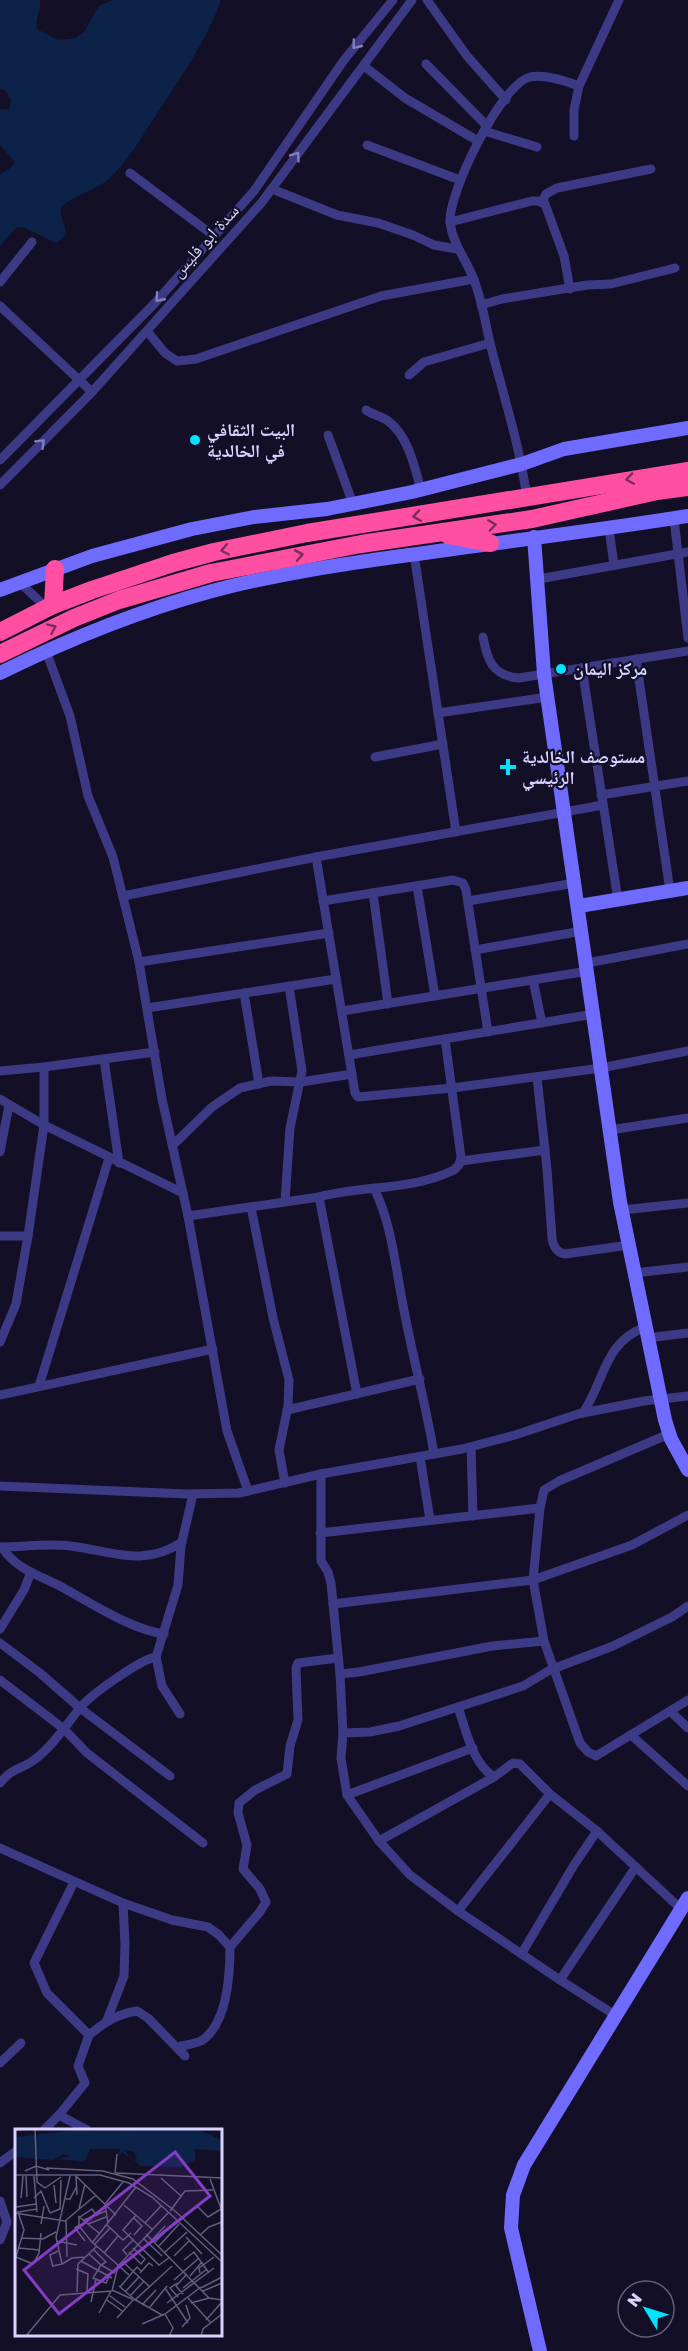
<svg xmlns="http://www.w3.org/2000/svg" width="688" height="2351" font-family="'Golos Text','Noto Naskh Arabic',sans-serif">
<style>
.water{fill:#0c2248}
.lines{fill:none;stroke-linecap:round;stroke-linejoin:round}
.street{stroke:#3d3a85;stroke-width:9}
.secondary{stroke:#6f6bff;stroke-width:14}
.highway{stroke:#ff4fa3;stroke-width:18}
.oneway{stroke:#837fbc}
.oneway2{stroke:#7d2c5e}
.poi-dot{fill:#00e5ff;stroke:#130f26;stroke-width:2}
.labels{text-anchor:middle;stroke-width:4.5;stroke-linejoin:round;paint-order:stroke}
.street-label{font-size:18px;fill:#d9d4ff;stroke:#130f26}
.poi-label{font-size:18px;font-weight:bold;fill:#d9d4ff;stroke:#130f26;text-anchor:start}
.inset-road{fill:none;stroke:#625e7d;stroke-width:1.5}
.view{fill:#843dc5;fill-opacity:0.15;stroke:#843dc5;stroke-width:3}
.inset-edge{fill:none;stroke:#d9d4ff;stroke-width:3}
</style>
<rect width="100%" height="100%" fill="#130f26"/>
<path class="water" d="M0,0H40C41,11 35,19 37,29L58,40L76,38L84,32L99,6L113,0H221C206,42 182,75 158,112C143,135 129,160 109,179C98,189 68,198 62,207C55,218 77,231 56,243L23,227H17L0,246V174L12,167L15,162L0,145V109L9,110L11,100L6,91L0,88Z"/>
<g class="lines">
<g class="street">
<path d="M427,0L467,56L506,100"/>
<path d="M426,64L487,126"/>
<path d="M364,66L405,98L478,141"/>
<path d="M484,131L537,147"/>
<path d="M574,136V110L579,86"/>
<path d="M367,145L460,180"/>
<path d="M130,173L214,236"/>
<path d="M272,189L337,215L378,223L413,235L434,245L457,249"/>
<path d="M542,202L546,194L557,188L651,169"/>
<path d="M450,222L532,201H538L545,204L564,256L570,289"/>
<path d="M0,282L32,242"/>
<path d="M481,305L502,299L587,285L611,284L675,268"/>
<path d="M0,306L92,392"/>
<path d="M147,331L165,353L177,361L196,359L381,296L474,279"/>
<path d="M409,375L424,362L490,343"/>
<path d="M366,410C373,415 381,416 388,421C408,435 415,468 421,490"/>
<path d="M328,435L353,504"/>
<path d="M0,460L154,304L254,191L344,60L393,0"/>
<path d="M0,485L92,392L262,202L412,0"/>
<path d="M527,498C520,448 505,400 492,351C486,328 483,303 474,280C467,260 452,244 450,221C449,192 501,84 530,77C545,74 565,81 579,86L619,0"/>
<path d="M674,519L688,638"/>
<path d="M609,529L614,565"/>
<path d="M414,554L456,832"/>
<path d="M539,579L688,552"/>
<path d="M19,582L47,608"/>
<path d="M483,637C487,659 492,676 519,678L688,651"/>
<path d="M46,651L70,716L88,796L113,857L139,962L162,1099L188,1216L227,1431L248,1491"/>
<path d="M636,659L670,891"/>
<path d="M582,668L618,900"/>
<path d="M438,713L548,697"/>
<path d="M375,757L443,744"/>
<path d="M601,795L688,781"/>
<path d="M316,857L355,1093L358,1097L452,1088L601,1068L688,1051"/>
<path d="M417,886L435,996"/>
<path d="M373,893L388,1004"/>
<path d="M123,896L316,857L603,805"/>
<path d="M323,901L453,880L463,883L466,890L488,1032"/>
<path d="M468,901L575,883"/>
<path d="M475,950L582,931"/>
<path d="M139,962L329,933"/>
<path d="M587,963L688,944"/>
<path d="M533,980L542,1023"/>
<path d="M244,993L259,1084"/>
<path d="M147,1008L336,979"/>
<path d="M342,1011L588,971"/>
<path d="M349,1055L594,1014"/>
<path d="M104,1059L119,1163"/>
<path d="M0,1071L44,1067L155,1052"/>
<path d="M537,1077L547,1169L552,1238C553,1246 557,1253 565,1254L629,1245"/>
<path d="M0,1099L44,1125L183,1193"/>
<path d="M610,1130L688,1118"/>
<path d="M173,1145L212,1107L240,1088L271,1081L301,1082L352,1074"/>
<path d="M0,1152L9,1105"/>
<path d="M461,1161L545,1150"/>
<path d="M374,1188C392,1225 395,1265 403,1305C412,1355 426,1404 434,1454"/>
<path d="M319,1197L357,1394"/>
<path d="M285,1201L290,1128L302,1071L289,986"/>
<path d="M251,1207L273,1318L289,1380L288,1406L279,1450L285,1483"/>
<path d="M622,1210L688,1203"/>
<path d="M188,1216L319,1197C363,1185 411,1191 454,1170L459,1165L461,1157L445,1039"/>
<path d="M0,1236H28"/>
<path d="M634,1273L688,1267"/>
<path d="M647,1338L688,1333"/>
<path d="M0,1342L16,1304L28,1236L44,1125V1067"/>
<path d="M39,1386L109,1158"/>
<path d="M0,1395L213,1349"/>
<path d="M287,1410L420,1379"/>
<path d="M583,1413C605,1381 603,1343 645,1327"/>
<path d="M471,1447L473,1516"/>
<path d="M420,1457L430,1520"/>
<path d="M321,1474V1561L328,1572L331,1583L340,1674L343,1733L341,1758L347,1795L379,1841L410,1875L458,1911L560,1980L615,2015"/>
<path d="M0,1486L187,1494L239,1493L321,1474L462,1449L515,1435L578,1414L644,1401L688,1396"/>
<path d="M540,1508L544,1490L559,1481L669,1434"/>
<path d="M320,1533L540,1508L533,1580L632,1545L688,1515"/>
<path d="M0,1547C23,1547 48,1543 70,1546C112,1551 143,1568 182,1542"/>
<path d="M2,1547C15,1570 45,1577 67,1590C96,1606 131,1629 164,1634"/>
<path d="M333,1604L533,1580L544,1641L580,1743L588,1752L596,1756L688,1700"/>
<path d="M0,1629L24,1590L31,1572"/>
<path d="M0,1643L40,1673L80,1708L170,1776"/>
<path d="M340,1674L359,1672L492,1646L544,1641"/>
<path d="M0,1680L64,1729L87,1753L203,1843"/>
<path d="M458,1707C466,1730 472,1763 494,1777"/>
<path d="M671,1712L688,1728"/>
<path d="M180,1714L162,1686L156,1657L178,1585L181,1546L193,1494"/>
<path d="M343,1733L370,1732L399,1726L523,1686L550,1670L613,1646L672,1617L688,1606"/>
<path d="M631,1735L688,1786"/>
<path d="M0,1783C13,1767 21,1770 34,1760C53,1746 66,1725 80,1708C90,1695 141,1659 156,1657"/>
<path d="M347,1795L473,1748"/>
<path d="M379,1841L494,1777L513,1763L520,1764L550,1794L597,1831L680,1908"/>
<path d="M0,1848L123,1903L172,1920L208,1927L219,1935L230,1947C230,1974 227,2021 204,2039C198,2044 185,2045 177,2047"/>
<path d="M74,1882L34,1963L47,1993L89,2035C105,2022 117,2014 137,2011L148,2018L185,2056"/>
<path d="M458,1911L550,1794"/>
<path d="M230,1947L259,1913L266,1902L260,1889L243,1869L247,1845L238,1813L239,1803L255,1790L287,1774L290,1746L298,1720L296,1668L298,1663L338,1658"/>
<path d="M522,1953L574,1865L597,1831"/>
<path d="M560,1980L635,1868"/>
<path d="M107,2020L124,1976L125,1944L123,1903"/>
<path d="M0,2063L21,2043"/>
<path d="M59,2115L87,2130"/>
<path d="M44,2130L59,2115L85,2083L78,2066L89,2035"/>
<path d="M0,2163L16,2151"/>
<path d="M0,2201L7,2222L0,2240"/>
</g>
<g class="secondary">
<path d="M534,537L544,674L620,1202L665,1420L671,1439L688,1470"/>
<path d="M0,590L92,556L192,529L254,517L327,509L412,492L522,464L564,449L688,428"/>
<path d="M0,673C69,639 138,611 212,591C276,574 343,564 409,555C502,542 595,531 688,516"/>
<path d="M579,906L688,888"/>
<path d="M540,2351L511,2228L513,2195L524,2165L688,1898"/>
</g>
<g class="highway">
<path d="M448,535L490,543"/>
<path d="M53,605L55,569"/>
<path d="M0,632L53,605L92,590L173,563L214,552L307,533L688,471"/>
<path d="M0,654L74,618L119,600L211,573L361,544L532,519L657,491L688,487"/>
</g>
</g>
<defs><path id="oneway-chevron" d="M-2-3.5L2.5 0L-2 3.5" fill="none" stroke-width="1.6" stroke-linecap="round" stroke-linejoin="round" transform="scale(1.5)"/></defs>
<g class="oneway">
<use href="#oneway-chevron" transform="translate(356 45) rotate(129)"/>
<use href="#oneway-chevron" transform="translate(296 156) rotate(-54)"/>
<use href="#oneway-chevron" transform="translate(159 298) rotate(132)"/>
<use href="#oneway-chevron" transform="translate(41 443) rotate(-45)"/>
</g>
<g class="oneway2">
<use href="#oneway-chevron" transform="translate(630 479) rotate(171)"/>
<use href="#oneway-chevron" transform="translate(417 516) rotate(171)"/>
<use href="#oneway-chevron" transform="translate(492 525) rotate(-8)"/>
<use href="#oneway-chevron" transform="translate(225 550) rotate(168)"/>
<use href="#oneway-chevron" transform="translate(299 555) rotate(-10)"/>
<use href="#oneway-chevron" transform="translate(52 628) rotate(-24)"/>
</g>
<g class="poi-dot">
<circle cx="195" cy="440" r="6"/>
<circle cx="561" cy="669" r="6"/>
<path d="M505 758h6v6h6v6h-6v6h-6v-6h-6v-6h6z"/>
</g>
<g class="labels">
<g class="street-label">
<text transform="translate(205 241) rotate(-48)" y="6">سدة ابو فليس</text>
</g>
<g class="poi-label">
<text x="207" y="436">البيت الثقافي<tspan x="207" dy="21">في الخالدية</tspan></text>
<text x="573" y="675">مركز اليمان</text>
<text x="522" y="763">مستوصف الخالدية<tspan x="522" dy="21">الرئيسي</tspan></text>
</g>
</g>
<g transform="translate(15 2129)">
<rect width="207" height="207" fill="#130f26"/>
<path d="M182,0L207,11V22L180,20V31L166,38L126,37L119,31L122,29L119,23L108,20L117,30L107,23L103,28L105,20H75L69,33L43,30L55,27L49,25L38,31L0,28V8L54,2Z" fill="#0c2248"/>
<path class="inset-road" d="M20,0L22,53L30,59M0,1L18,0M31,39L88,42L118,50L160,82L207,126M10,42L21,37L34,41M100,44L102,25M101,44L207,49M0,46H85L114,54L137,68L207,133M11,47L12,68M19,47L22,83M61,47L101,86M61,47L62,66M146,49L166,67M195,50L207,82M39,56L41,74M30,59L46,48M6,69L8,47M19,69L26,62L35,84M51,70H55L62,57M109,76L137,100M1,78L21,75M183,78L193,88L206,80M64,80L70,55M155,82L170,62L198,61M0,84L50,92L81,66M35,84L45,80L46,51M121,86L108,101L144,136L155,128M63,87L84,104M64,88V97L76,112L114,146M65,88L77,80L82,87M69,91L91,82M51,92L52,128M93,94L90,75L108,53M130,94L146,77M26,95L29,77M73,95L91,88M64,96L60,99L70,112M92,96L108,111L116,104M131,105L194,169L207,171M119,106L127,97L119,89M185,106L194,98L207,93M171,108L187,125M7,109L28,110L41,103M128,109L147,127M137,111L150,97M41,112L62,116M140,113L161,92M77,114L121,58M79,116L95,99M144,117L164,95M4,119L24,121M78,120L91,133L86,136L100,144M114,123L126,135L130,130L118,119M150,123L172,103M89,124L103,107M74,125L86,136L78,149L91,154L94,148M112,126L108,121L118,111M159,127L174,112M1,128L18,135L24,124L26,104M0,131L9,101L3,83L22,80M169,131L179,123L194,144M66,132L97,149M107,132L135,158M47,135L57,129L71,128M38,137L47,135L41,108L55,47M38,138L35,126L43,122M61,140L73,145L72,162M125,144L134,134L138,137M185,144L184,139L199,128M175,147L187,133M159,151L184,129M162,154L155,159L163,168M104,157L119,170M105,158L122,138L126,142M150,159L173,194M168,159L192,140M186,159L207,148M97,161L117,170M111,162L124,148M188,162L207,154M62,163L63,135L82,117M168,165L161,157L172,145M116,166L129,152M95,167L110,178M173,169L196,194M92,171L107,182M120,171L157,137M76,173L81,150M152,174L199,139M176,174L194,169M127,176L141,161M135,178L152,157M84,184L96,162M150,185L158,199L154,207M102,189L119,170L147,186M191,191L207,173M127,195L150,185L186,158M167,198L175,189L171,176M11,207L45,166L97,162L103,137L153,84M186,207L188,200L207,185"/>
<path class="view" d="M160,23L195,67L44,185L9,141Z"/>
<rect width="207" height="207" class="inset-edge"/>
</g>
<g transform="translate(646 2309) rotate(308)"><circle r="28" fill="#130f26" stroke="#625e7d" stroke-width="1.5"/>
<path d="M0-4.5L10 22L0 15L-10 22Z" fill="#00e5ff"/>
<text y="-9" font-size="16" font-weight="bold" text-anchor="middle" fill="#d9d4ff">N</text>
</g>
</svg>
